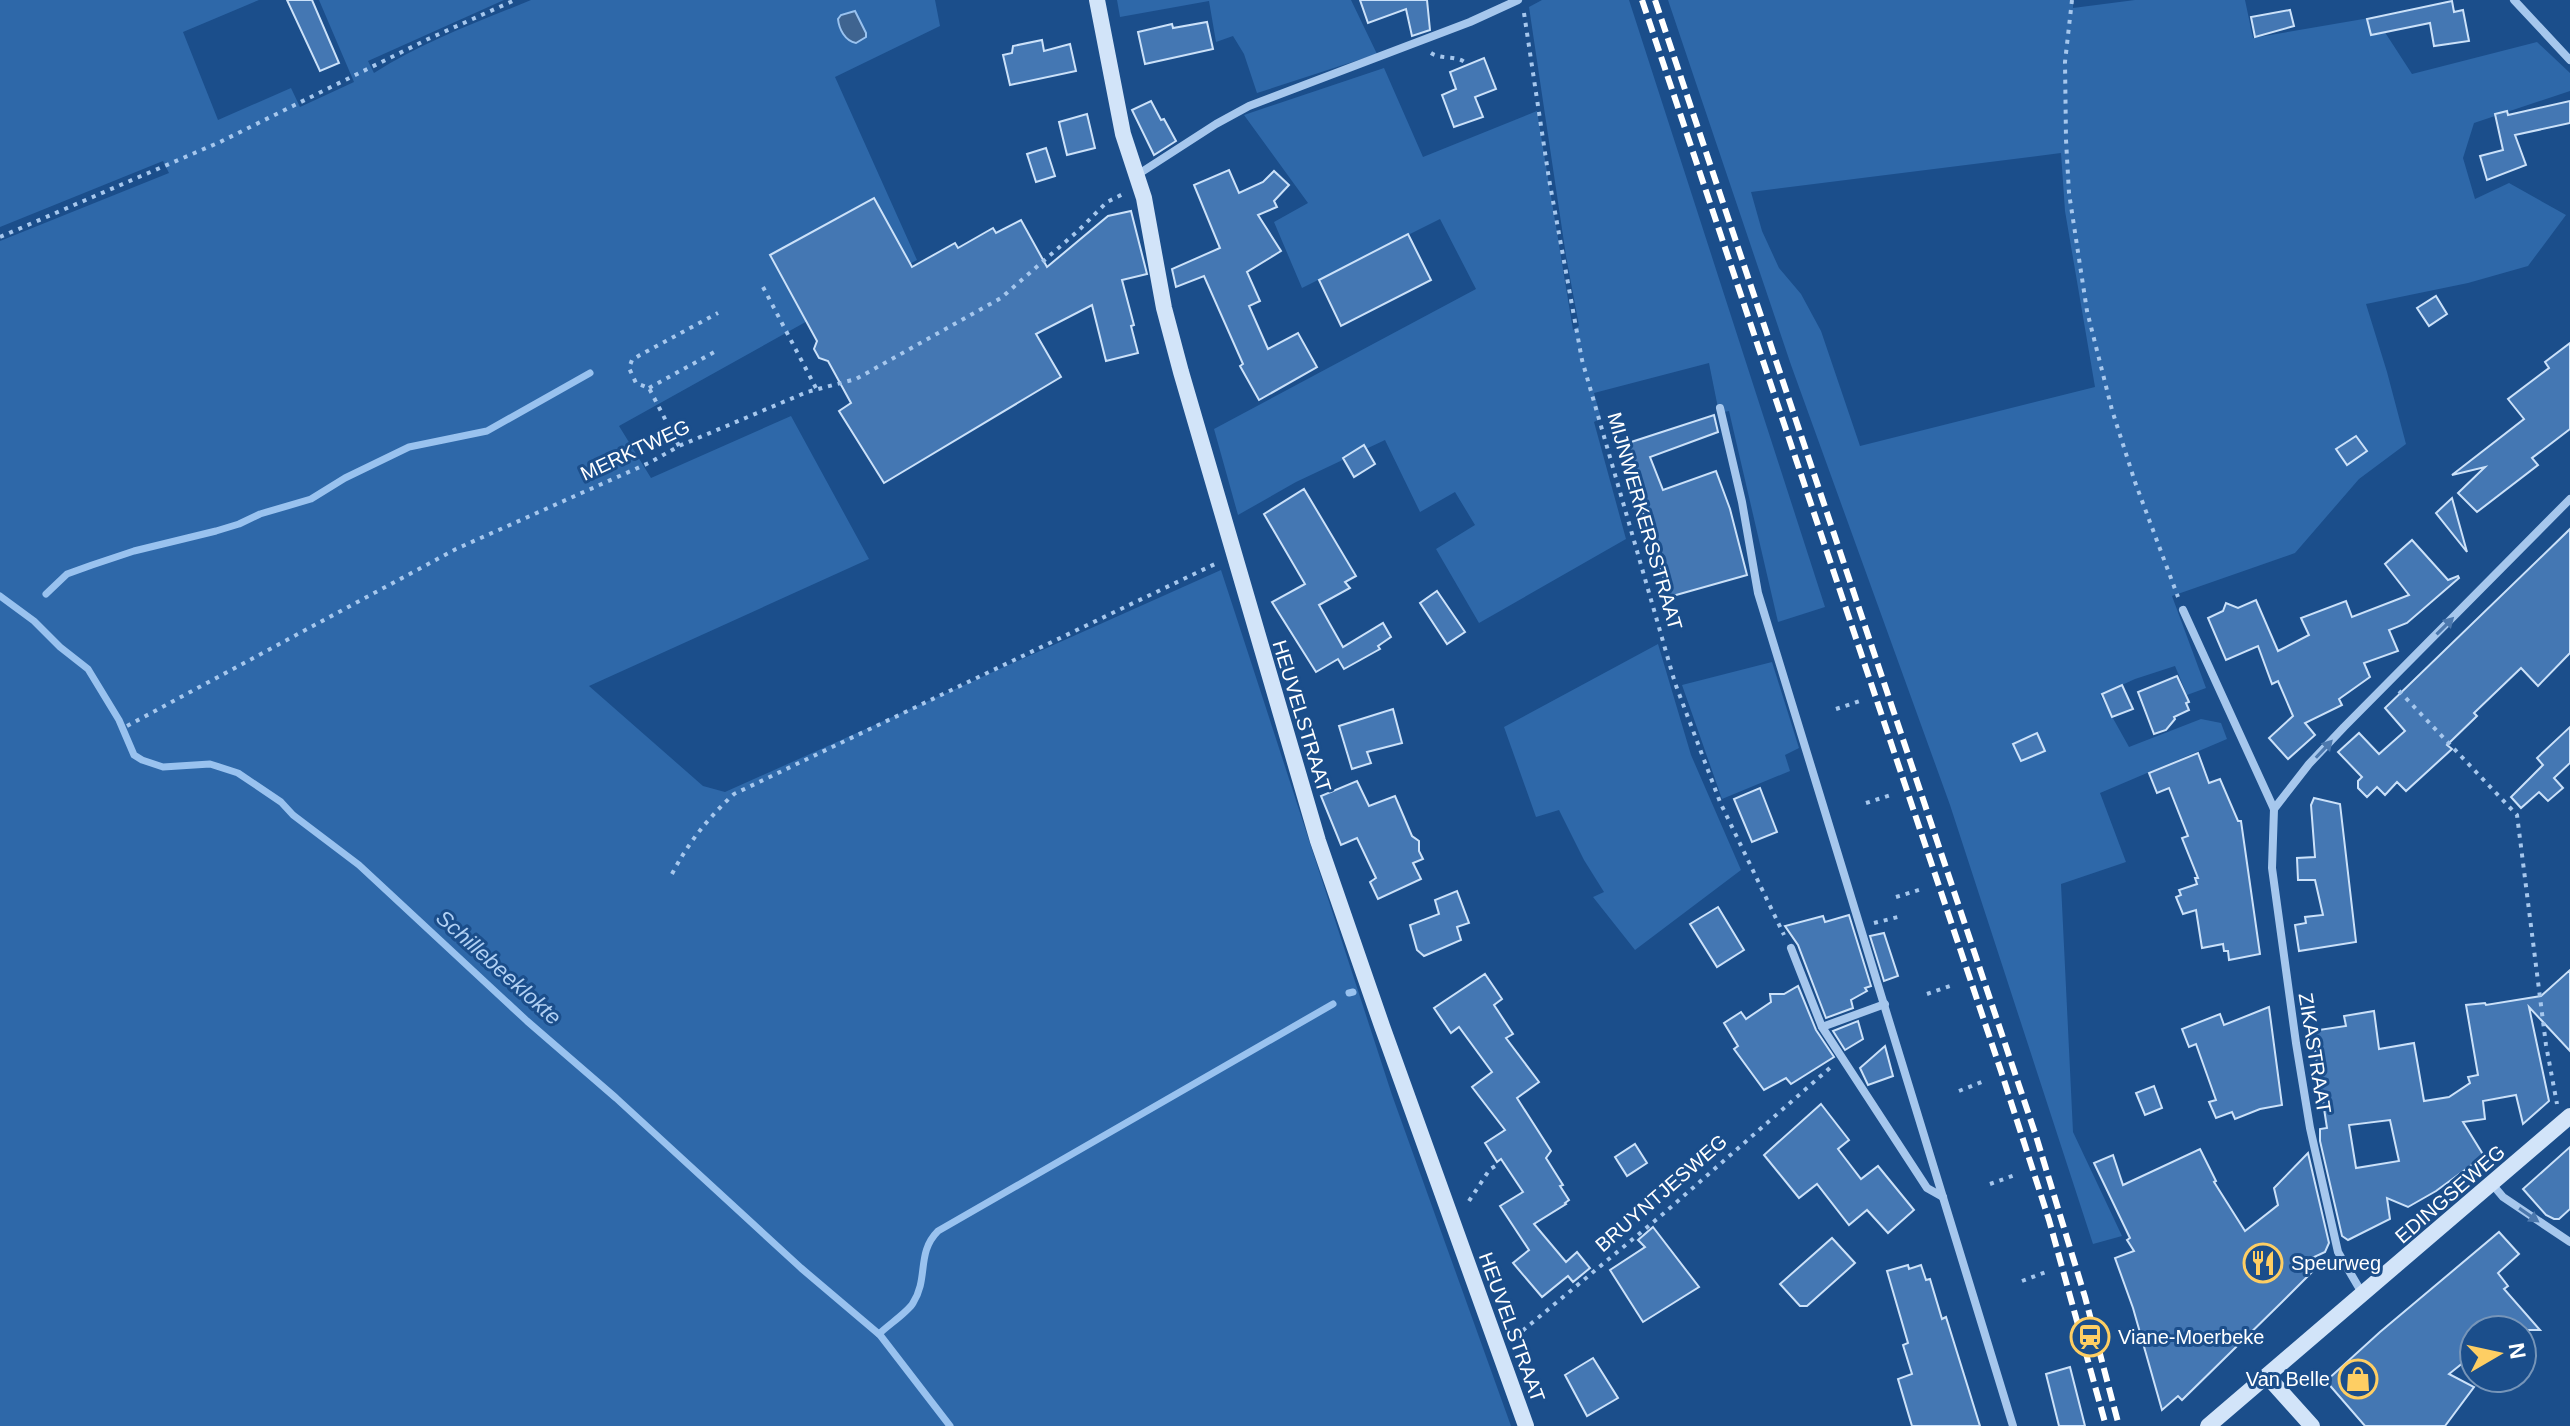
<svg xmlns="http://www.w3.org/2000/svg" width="2570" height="1426" font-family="Arial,sans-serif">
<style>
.green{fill:#2e68a9;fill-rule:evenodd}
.water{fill:#3f6490;stroke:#99c2ef;stroke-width:2}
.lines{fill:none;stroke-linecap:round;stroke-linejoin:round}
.stream{stroke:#99c2ef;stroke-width:7}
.building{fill:#4477b3;stroke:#cbe1f9;stroke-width:2;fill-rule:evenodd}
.path{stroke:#a6c7ed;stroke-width:4;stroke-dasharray:4 6;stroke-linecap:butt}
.street{stroke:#a6c7ed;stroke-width:8}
.secondary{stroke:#d2e4f9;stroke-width:16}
.rail{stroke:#fff;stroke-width:6;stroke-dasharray:14 6;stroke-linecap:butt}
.oneway{fill:#4c78ad}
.labels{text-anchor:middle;stroke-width:6;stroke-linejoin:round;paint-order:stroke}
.street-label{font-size:20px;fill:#fff;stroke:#1b4e8b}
.poi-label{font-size:20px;fill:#fff;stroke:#1b4e8b;text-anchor:start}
.water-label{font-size:22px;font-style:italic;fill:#b2d1f4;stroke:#1b4e8b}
</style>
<rect width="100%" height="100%" fill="#1b4e8b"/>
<g class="green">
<path d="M0,0H259L183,32L218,120L291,88L300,107L354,82L319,0H504L368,61L374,73C422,42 478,22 531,0H935L940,26L835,77L917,260L619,426L651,478L791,416L869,559L589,686L703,786L725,792L1221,570L1392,1095L1511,1426H0V241L169,173L163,161L0,227Z"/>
<path d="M1117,0H1351L1377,54L1257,93L1244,54L1233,36L1216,42L1209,1L1120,17Z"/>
<path d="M1542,0H1629L1825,607L1778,622L1729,411L1719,413L1709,363L1594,393L1601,418L1594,422L1626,539L1479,623L1436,549L1475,525L1455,492L1420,512L1385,440L1296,482L1238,515L1214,429L1476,289L1440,219L1302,288L1274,222L1308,203L1244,115L1384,68L1423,157L1537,111L1573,330L1579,326L1566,256L1529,7Z"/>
<path d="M1668,0H2073V8L2135,0H2245L2253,38L2375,17L2412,74L2537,42L2570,73V91L2474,123L2463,158L2475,199L2509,183L2566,215L2528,266L2468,283L2366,304L2387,372L2406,444L2359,479L2295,553L2172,596L2206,688L2187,695L2175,666L2135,679L2100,695L2129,747L2201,719L2221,723L2227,739L2100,793L2126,862L2061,884L2073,1132L2122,1236L2093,1244L1950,805L1791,365ZM2061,153L2065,211L2095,387L1860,446L1821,331L1801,294L1779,268L1762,231L1751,192Z"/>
<path d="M1658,644L1691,755L1741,870L1635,950L1593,897L1604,892L1584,860L1559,810L1536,817L1504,727Z"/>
<path d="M1772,662L1799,748L1785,755L1790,771L1722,799L1682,685Z"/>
</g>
<path class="water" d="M855,11L866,33V37L856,43C845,41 839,29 838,19L841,15Z"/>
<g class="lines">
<g class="stream">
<path d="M46,594L67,574L92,565L134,551L216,531L239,524L260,514L311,499L345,478L409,447L487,431L590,373"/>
<path d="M0,596L34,621L60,647L88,669L119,720L134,755L142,760L163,767L210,764L238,773L281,802L293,815L359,865L527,1021L616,1098L801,1268L880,1335L950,1426"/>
<path d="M1349,993L1353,992"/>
<path d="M879,1334C888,1325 908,1312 913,1303C929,1278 916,1253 938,1231L1333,1004"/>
</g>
</g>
<g class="building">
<path d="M287,0H312L339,63L320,71Z"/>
<path d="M1360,0H1427L1430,30L1412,36L1406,9L1368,23Z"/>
<path d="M2452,1L2454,12L2463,10L2469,41L2434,46L2430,23L2371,35L2367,19Z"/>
<path d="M2290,10L2294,26L2255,37L2251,17Z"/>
<path d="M1207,22L1213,49L1145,64L1138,32L1172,24L1173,28Z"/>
<path d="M1042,40L1044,51L1070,44L1076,71L1010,85L1003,55L1012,53L1013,46Z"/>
<path d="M1484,58L1496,89L1475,97L1483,117L1454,127L1442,95L1456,89L1450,72Z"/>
<path d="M1151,101L1161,120L1164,119L1176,141L1154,155L1132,110Z"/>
<path d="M2570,101V123L2515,135L2526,165L2487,180L2480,156L2503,150L2495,114L2507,111L2508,115Z"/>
<path d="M1087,114L1095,148L1067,155L1059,122Z"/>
<path d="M1046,148L1055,176L1036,182L1027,154Z"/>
<path d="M1229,170L1239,193L1263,182L1274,171L1289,185L1274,201L1277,207L1258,215L1281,251L1247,272L1260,301L1249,306L1268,349L1298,333L1317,367L1259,400L1240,366L1243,364L1204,276L1176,287L1172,269L1220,248L1194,185Z"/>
<path d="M874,198L912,267L955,243L958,248L993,228L996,233L1021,220L1047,267L1108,216L1131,211L1147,274L1122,280L1134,325L1131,326L1138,353L1106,361L1092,305L1036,334L1061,377L884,483L839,411L851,403L828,361L819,358L814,349L817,341L770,255Z"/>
<path d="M1408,234L1431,280L1341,326L1319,280Z"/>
<path d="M2436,296L2447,314L2429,326L2417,308Z"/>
<path d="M2570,343V429L2532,458L2538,465L2477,512L2458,493L2485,467L2452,475L2524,419L2508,399L2549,368L2545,362Z"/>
<path d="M1714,415L1718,432L1650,457L1663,490L1716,471L1730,509L1747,575L1669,597L1653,541L1619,446Z"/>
<path d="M2356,436L2367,451L2347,465L2336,449Z"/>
<path d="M1364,445L1375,464L1354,477L1343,458Z"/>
<path d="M1304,489L1356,576L1345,582L1350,588L1319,605L1343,647L1383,623L1391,637L1378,646L1380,649L1344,669L1338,659L1316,672L1272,602L1305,584L1264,514Z"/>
<path d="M2452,498L2467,552L2436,513Z"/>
<path d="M2570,529V653L2538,686L2521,668L2474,713L2477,716L2447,745L2452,749L2406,791L2397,782L2385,795L2377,787L2367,797L2358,788V781L2362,777L2338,752L2359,733L2379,754L2405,731L2385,708Z"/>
<path d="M2412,540L2448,580L2458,576L2459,578L2407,623L2389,630L2398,651L2364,663L2370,677L2339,699L2342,705L2305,723L2315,735L2288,759L2269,738L2293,716L2278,681L2272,684L2258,646L2226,660L2208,618L2223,611L2226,603L2238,608L2256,600L2278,651L2309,635L2301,618L2346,601L2352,617L2409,595L2385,564Z"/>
<path d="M1437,591L1465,632L1447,644L1420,603Z"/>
<path d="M2177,676L2189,702L2186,703L2189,710L2174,717L2175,719L2166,730L2154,734L2138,692Z"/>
<path d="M2122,685L2133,709L2112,717L2102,694Z"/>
<path d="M1393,709L1402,743L1367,752L1371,763L1352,769L1339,726Z"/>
<path d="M2570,727V763L2554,778L2563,788L2548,801L2539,792L2521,808L2511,797L2543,765L2537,758Z"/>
<path d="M2037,733L2045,751L2021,761L2013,744Z"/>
<path d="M2198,753L2209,783L2220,779L2238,821H2241L2260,954L2229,960L2228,951H2224L2223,944L2202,948L2196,910L2183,914L2176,897L2181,895L2179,890L2197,884L2195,878H2198L2182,838L2188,836L2169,788L2157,793L2149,773Z"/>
<path d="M1357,781L1369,806L1395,796L1412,836L1419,841V851L1423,859L1413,863L1421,879L1378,899L1370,882L1376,878L1357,838L1341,845L1321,796Z"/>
<path d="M1760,788L1777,832L1752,842L1734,799Z"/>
<path d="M2314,798L2340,804L2356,942L2299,951L2295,925L2306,923L2305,917L2323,915L2315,880H2298L2297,858L2315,857L2311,805Z"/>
<path d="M1457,891L1469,923L1457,927L1461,940L1424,956L1417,950L1410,925L1439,914L1435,900Z"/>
<path d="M1718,907L1744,950L1717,967L1690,924Z"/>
<path d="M1849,915L1871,986L1865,988L1867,991L1851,1000L1853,1008L1826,1018L1798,945L1785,926L1823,916L1825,922Z"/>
<path d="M1884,933L1898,976L1884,981L1870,936Z"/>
<path d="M2570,970V1051L2529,1007L2549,1101L2523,1124L2516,1095L2483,1101L2485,1119L2463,1122L2484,1156L2436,1191L2408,1207L2387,1198L2390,1219L2348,1240L2342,1236L2320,1141V1129L2327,1128L2312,1031L2346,1026L2344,1016L2374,1011L2379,1049L2414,1043L2424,1101L2449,1097L2470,1083L2468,1077L2478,1075L2466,1005L2485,1003L2486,1005L2541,996ZM2390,1120L2399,1161L2356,1168L2349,1125Z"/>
<path d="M1485,974L1502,999L1494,1005L1513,1034L1506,1038L1539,1082L1517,1098L1551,1151L1546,1158L1563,1185L1560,1186L1569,1200L1565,1203L1566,1204L1534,1224L1566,1262L1577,1252L1590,1268L1573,1282L1568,1276L1542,1297L1513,1263L1529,1250L1500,1206L1523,1192L1501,1159L1497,1162L1485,1143L1505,1130L1472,1087L1492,1072L1459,1027L1451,1033L1434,1008Z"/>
<path d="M1798,986L1816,1030L1834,1057L1791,1084L1786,1078L1764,1090L1734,1049L1738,1046L1724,1023L1741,1012L1746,1019L1771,1002L1770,994H1784Z"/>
<path d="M2269,1007L2282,1105L2260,1109L2235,1119L2232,1112L2216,1118L2209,1102L2216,1100L2196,1044L2189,1047L2182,1029L2220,1014L2224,1025Z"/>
<path d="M1858,1021L1863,1039L1845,1050L1833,1031Z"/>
<path d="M1885,1046L1893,1076L1868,1085L1860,1068Z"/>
<path d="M2154,1086L2162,1108L2145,1115L2136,1093Z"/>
<path d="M1821,1104L1849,1140L1838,1149L1861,1179L1878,1166L1914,1210L1888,1233L1867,1210L1849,1225L1817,1184L1799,1198L1764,1155Z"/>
<path d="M1635,1144L1647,1163L1627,1176L1615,1157Z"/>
<path d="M2570,1147V1209L2559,1219H2554L2546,1215L2523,1189Z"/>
<path d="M2200,1149L2216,1181L2214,1182L2245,1231L2278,1205L2274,1188L2308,1153L2329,1243L2325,1252L2310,1259L2315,1267L2312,1269L2313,1271L2282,1302L2182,1400L2178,1396L2162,1410L2133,1308L2115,1258L2134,1251L2127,1240L2130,1238L2094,1163L2113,1155L2123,1185Z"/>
<path d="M1653,1227L1699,1287L1643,1322L1610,1270L1645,1247L1638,1240Z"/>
<path d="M2499,1232L2519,1254L2498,1273L2508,1286L2504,1289L2540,1330H2474V1354L2449,1374L2474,1387L2445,1426H2365L2326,1381L2380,1332Z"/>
<path d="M1832,1238L1855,1263L1807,1306H1800L1780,1284Z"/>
<path d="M1908,1265L1909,1269L1921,1265L1926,1280L1930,1279L1942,1319L1946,1317L1980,1426H1912L1898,1379L1912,1374L1903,1345L1908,1343L1887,1271Z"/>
<path d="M1593,1358L1618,1398L1587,1416L1565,1375Z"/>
<path d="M2070,1367L2085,1426H2059L2046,1374Z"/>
</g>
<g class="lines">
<g class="path">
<path d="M2072,0L2065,62L2066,140L2069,193L2087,311L2112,410L2135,482L2178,597"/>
<path d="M1524,13L1549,179L1582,360L1675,683L1720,802L1784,935"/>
<path d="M1431,53C1442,60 1456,55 1466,63"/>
<path d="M0,237L220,142L428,39L515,0"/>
<path d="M763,287L817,390"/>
<path d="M649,388L718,350"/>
<path d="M679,446L649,388L636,383L629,368L632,360L640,355L718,313"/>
<path d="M2399,691L2517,815L2546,1045L2557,1104"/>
<path d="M1836,709L1860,701"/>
<path d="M127,726L456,549L651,462L679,446L807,392L856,379L1001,298L1079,230L1107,202L1125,193"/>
<path d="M1866,803L1891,795"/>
<path d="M672,874C688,843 708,818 734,794L1217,563"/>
<path d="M1896,897L1922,889"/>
<path d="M1874,923L1902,916"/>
<path d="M1927,994L1953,985"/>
<path d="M1959,1091L1984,1081"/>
<path d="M1990,1184L2015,1175"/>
<path d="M1469,1201L1490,1169L1497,1165"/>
<path d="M2022,1281L2046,1272"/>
<path d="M1515,1337L1663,1214L1831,1067"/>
</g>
<g class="street">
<path d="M2514,0L2570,60"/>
<path d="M1137,175L1216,124L1249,106L1470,22L1518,0"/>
<path d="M1720,408L1742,502L1758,593L2013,1426"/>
<path d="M2183,610L2274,809L2272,868L2296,1043L2310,1128L2338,1252L2362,1293"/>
<path d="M2274,809L2309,764L2344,727L2570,499"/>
<path d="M1791,948L1822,1027L1927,1188L1943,1197"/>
<path d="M1822,1027L1885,1004"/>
<path d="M2492,1184L2503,1197L2570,1242"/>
</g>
<g class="secondary">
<path d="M1097,0L1123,134L1144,198L1164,308L1181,372L1318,841L1382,1026L1526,1426"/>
<path d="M2267,1376L2312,1426"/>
<path d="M2208,1426L2570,1116"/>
</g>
<g class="rail">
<path d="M1642,0L2001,1071L2049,1220L2106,1426"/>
<path d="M1655,0L2036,1136L2085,1297L2119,1426"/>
</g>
</g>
<defs><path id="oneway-solid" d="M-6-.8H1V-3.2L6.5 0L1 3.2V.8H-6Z" transform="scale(2)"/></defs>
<g class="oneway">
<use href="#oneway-solid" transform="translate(2445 626) rotate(-45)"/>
<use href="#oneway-solid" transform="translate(2324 749) rotate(-47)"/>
<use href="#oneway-solid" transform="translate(2529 1215) rotate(35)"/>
</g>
<defs>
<symbol id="restaurant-ring" viewBox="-11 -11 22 22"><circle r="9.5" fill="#1b4e8b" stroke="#fece63" stroke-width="1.5"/><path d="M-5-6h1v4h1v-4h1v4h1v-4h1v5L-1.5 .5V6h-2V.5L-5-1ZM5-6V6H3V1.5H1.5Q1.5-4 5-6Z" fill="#fece63"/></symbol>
<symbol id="station-ring" viewBox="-11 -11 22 22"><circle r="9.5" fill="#1b4e8b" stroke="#fece63" stroke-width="1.5"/><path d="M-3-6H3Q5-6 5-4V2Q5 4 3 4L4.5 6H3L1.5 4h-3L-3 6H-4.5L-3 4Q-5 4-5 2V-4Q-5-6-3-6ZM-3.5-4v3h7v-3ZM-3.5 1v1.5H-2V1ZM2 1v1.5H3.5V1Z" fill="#fece63"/></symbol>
<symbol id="shop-ring" viewBox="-11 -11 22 22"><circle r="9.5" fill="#1b4e8b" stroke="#fece63" stroke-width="1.5"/><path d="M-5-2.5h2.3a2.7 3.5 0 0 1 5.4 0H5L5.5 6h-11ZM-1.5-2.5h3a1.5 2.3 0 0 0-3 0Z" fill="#fece63"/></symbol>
</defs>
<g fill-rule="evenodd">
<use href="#restaurant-ring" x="2241" y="1241" width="44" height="44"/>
<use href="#station-ring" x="2068" y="1315" width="44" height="44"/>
<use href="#shop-ring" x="2336" y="1357" width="44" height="44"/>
</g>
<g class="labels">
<g class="street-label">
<text transform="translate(635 450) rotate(-25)" y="7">MERKTWEG</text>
<text transform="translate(1645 521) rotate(74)" y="7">MIJNWERKERSSTRAAT</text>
<text transform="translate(1302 716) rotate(73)" y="7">HEUVELSTRAAT</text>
<text transform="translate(2315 1053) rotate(81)" y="7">ZIKASTRAAT</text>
<text transform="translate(1661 1193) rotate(-41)" y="7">BRUYNTJESWEG</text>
<text transform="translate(2450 1194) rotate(-41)" y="7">EDINGSEWEG</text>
<text transform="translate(1512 1327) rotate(70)" y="7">HEUVELSTRAAT</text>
</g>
<g class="poi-label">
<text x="2291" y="1270">Speurweg</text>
<text x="2118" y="1344">Viane-Moerbeke</text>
<text x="2330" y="1386" text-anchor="end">Van Belle</text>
</g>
<g class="water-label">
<text transform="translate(499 967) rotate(42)" y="8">Schillebeeklokte</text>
</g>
</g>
<g transform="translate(2498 1354) rotate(81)"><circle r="38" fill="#1b4e8b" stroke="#7695b9" stroke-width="2"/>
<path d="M0-6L14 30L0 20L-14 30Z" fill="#fece63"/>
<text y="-12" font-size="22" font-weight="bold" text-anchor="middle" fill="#ffffff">N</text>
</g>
</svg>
